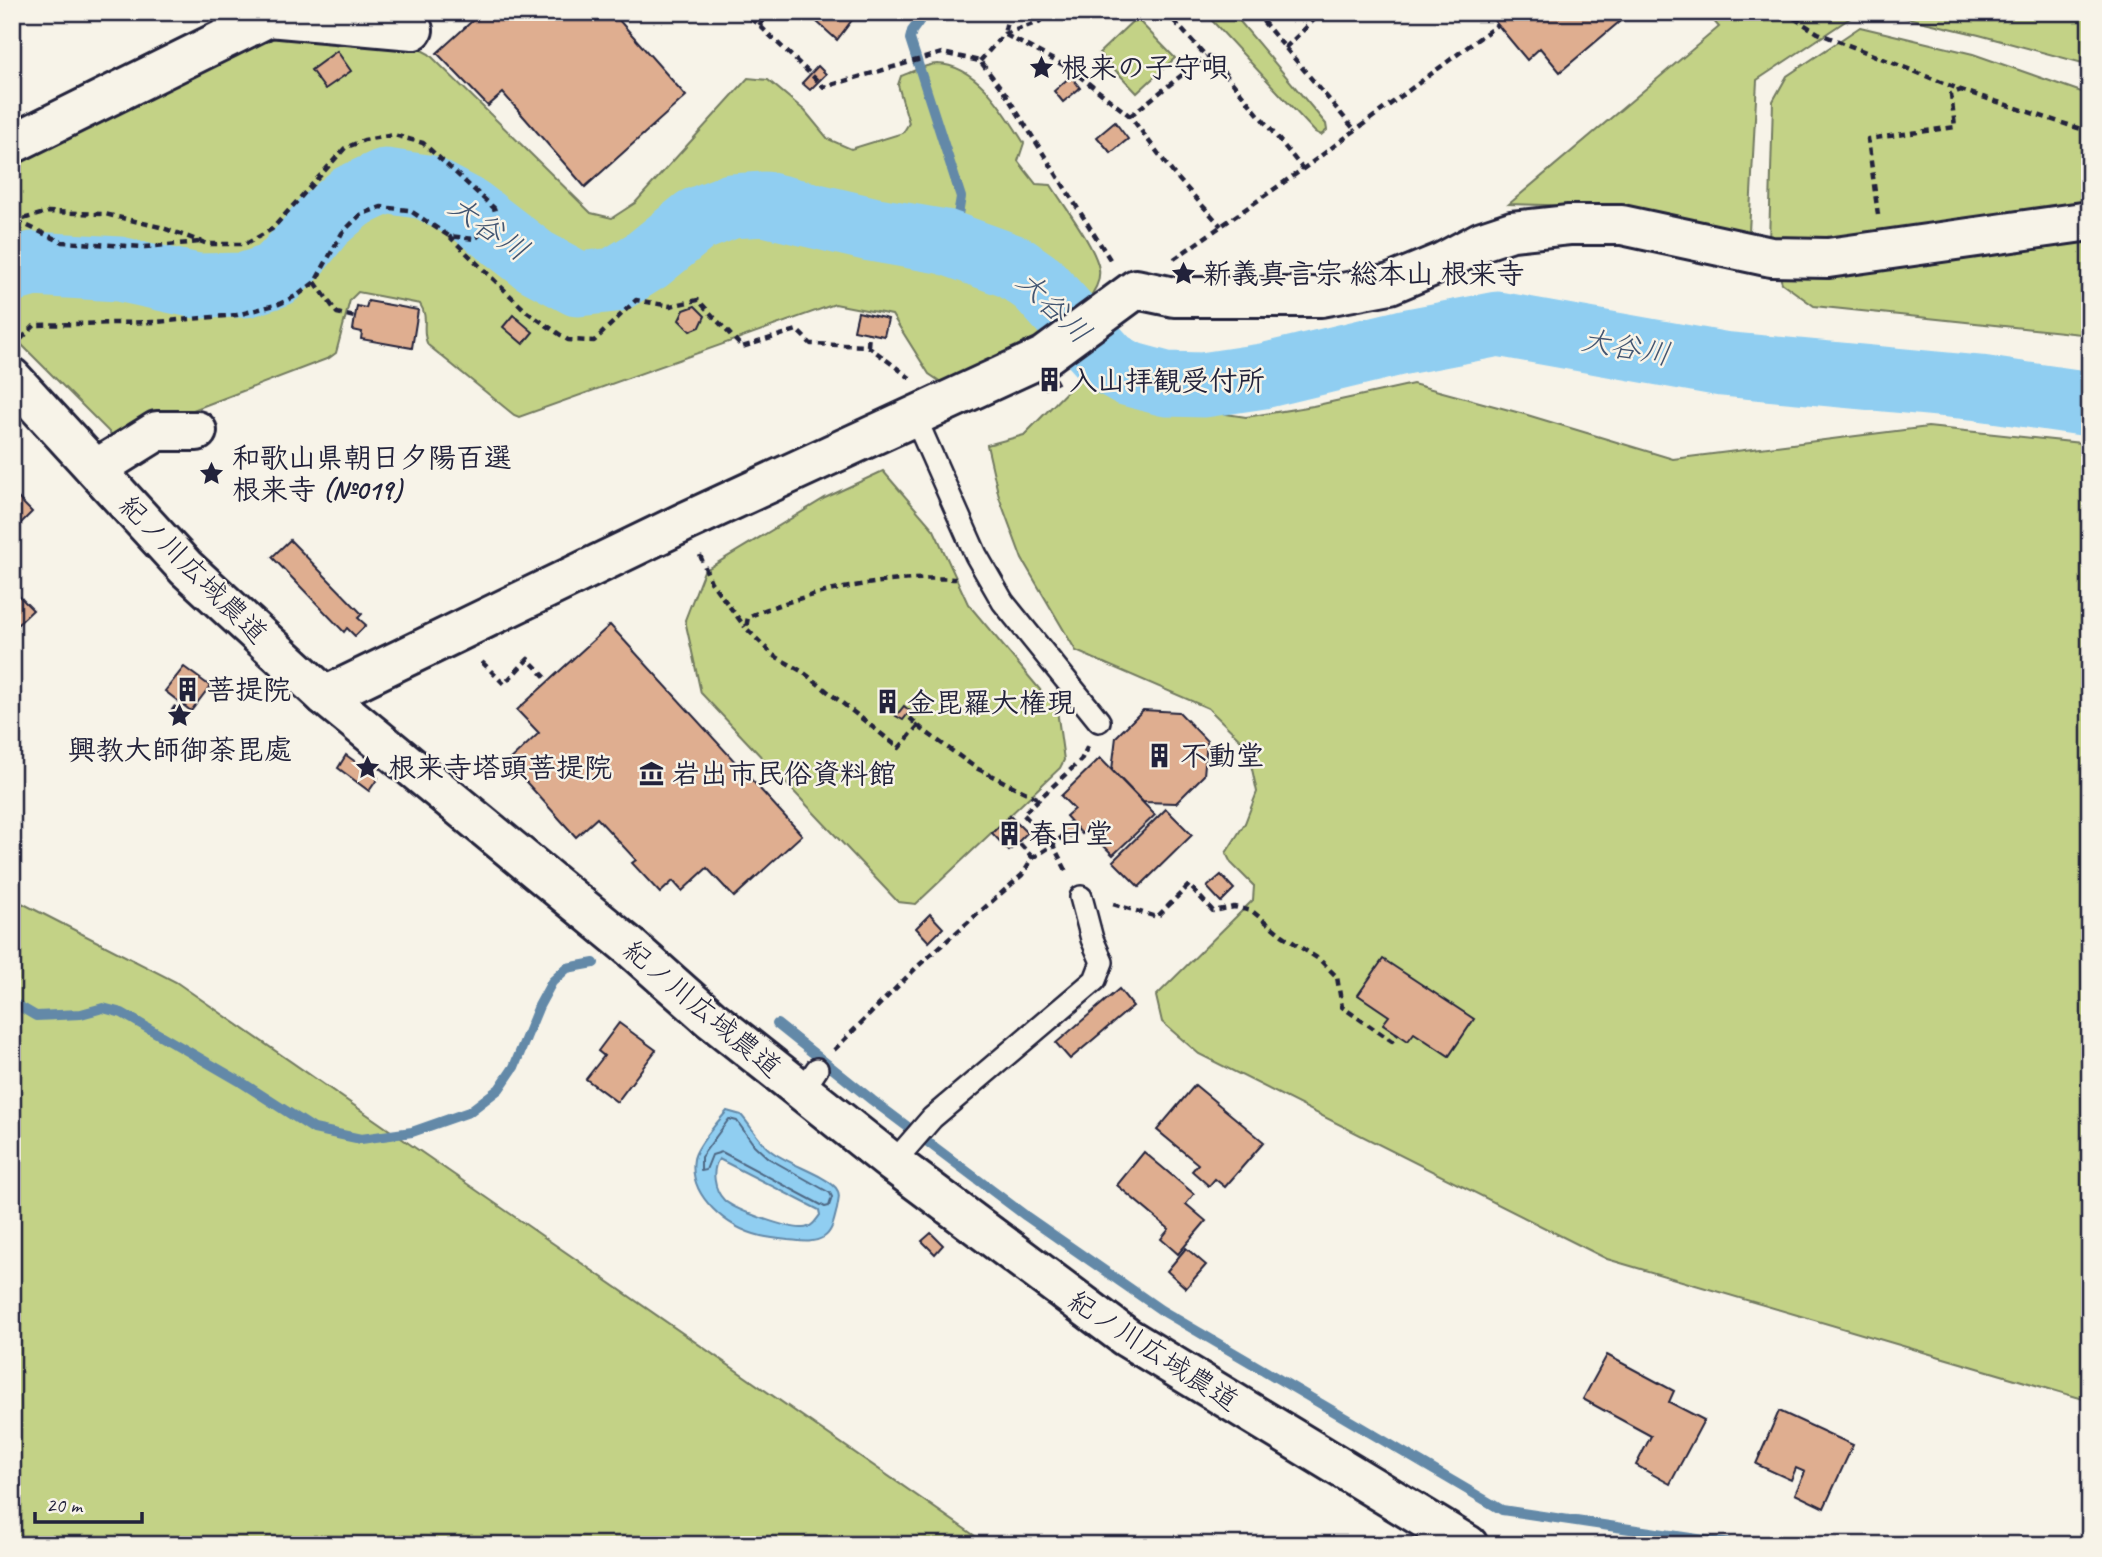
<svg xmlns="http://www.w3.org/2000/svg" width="2102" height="1557" font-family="Caveat,'Klee One',sans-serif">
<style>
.green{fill:#c3d286;stroke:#727a60;stroke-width:2}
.water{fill:#90cef1;stroke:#6489a8;stroke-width:2;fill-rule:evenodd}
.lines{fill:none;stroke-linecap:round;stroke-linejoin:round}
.shore{stroke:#4e6784;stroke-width:2}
.stream{stroke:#6489a8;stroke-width:10}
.river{stroke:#90cef1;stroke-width:65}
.building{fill:#dfae90;stroke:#22223b;stroke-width:2}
.lane-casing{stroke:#22223b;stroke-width:26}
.street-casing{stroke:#22223b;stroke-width:44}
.secondary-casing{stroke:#22223b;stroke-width:44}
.path{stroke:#22223b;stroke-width:4.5;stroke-dasharray:7 5;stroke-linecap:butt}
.lane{stroke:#f7f3e8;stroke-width:21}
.street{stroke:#f7f3e8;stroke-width:38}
.secondary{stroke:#f7f3e8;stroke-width:38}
.labels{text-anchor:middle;stroke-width:5;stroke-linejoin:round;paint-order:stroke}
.poi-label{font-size:28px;font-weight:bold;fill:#22223b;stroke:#f7f3e8;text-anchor:start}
.street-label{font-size:28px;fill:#22223b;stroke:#f7f3e8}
.water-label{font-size:30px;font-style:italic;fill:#435672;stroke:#f7f3e8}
</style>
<rect width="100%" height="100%" fill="#f7f3e8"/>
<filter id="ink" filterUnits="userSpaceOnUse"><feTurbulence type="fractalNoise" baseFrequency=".0143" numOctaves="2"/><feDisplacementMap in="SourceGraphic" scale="14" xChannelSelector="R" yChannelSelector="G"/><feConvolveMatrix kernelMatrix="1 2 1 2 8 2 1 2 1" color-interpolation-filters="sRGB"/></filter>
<g filter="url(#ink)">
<g class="green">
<path d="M1204,12H1232L1326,124L1327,130L1321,135L1315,132Z"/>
<path d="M1706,12H1859L1757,80L1749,232L1662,213L1583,206L1509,204L1719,27Z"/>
<path d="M1882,12H2090V65L1979,35Z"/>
<path d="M1136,18L1175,58L1137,93L1099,53Z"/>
<path d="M1860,27L1973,54L2090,95V335L1814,306L1782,283L1769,242L1773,101L1787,76Z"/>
<path d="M266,36L414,46L429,54L591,213L612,218L635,203L748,78L768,80L805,111L828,139L851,149L903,133L909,123L898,85L901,76C912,72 926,64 937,64C978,65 1005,113 1024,143L1018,161L1036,184L1051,185C1064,206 1095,246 1099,269C1106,319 979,365 941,382L929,374L892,315L835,304L519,417L514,415L428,345C420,330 430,319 420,304L358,292L350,300L336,353L329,358L120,438L112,435L12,335V164Z"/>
<path d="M1086,372L1160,404L1246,417L1313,406L1413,384L1524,414L1673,459L1928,427L2090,444V1401L1607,1259L1199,1054L1162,1022L1156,996L1253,900L1254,886L1231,863L1226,853L1245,823L1257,792L1247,746L1208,708L1076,651L1022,559L999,497L987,445L1024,435Z"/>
<path d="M883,471L934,530L968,604L1057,710L1064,760L1060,768L916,904L898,902L701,693L685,620L704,571L825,498Z"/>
<path d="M12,898L176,982L988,1545H12Z"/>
</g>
<path class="water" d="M727,1111L741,1115C752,1127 758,1141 771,1151C788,1164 825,1175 836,1188C841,1194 838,1202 837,1209C834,1219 833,1231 824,1237C812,1244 800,1241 788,1240C779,1239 770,1238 761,1236C728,1228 688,1197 694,1159C696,1147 718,1121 727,1111ZM719,1159L819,1210L820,1215C815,1222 811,1228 803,1228C788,1229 734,1210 724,1200C714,1190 711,1170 719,1159Z"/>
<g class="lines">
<path class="shore" d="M729,1119L737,1121L754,1145L768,1158L830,1193L832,1197L829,1206L825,1207L722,1152L712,1155L706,1170L701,1171V1157Z"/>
<g class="stream">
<path d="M926,12L912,31L910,39L961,197L958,215L945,242"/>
<path d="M12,1002L36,1016L81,1014L103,1008L122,1013L241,1082L314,1129L361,1139L412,1132L469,1112L499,1089L514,1067L539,1006L552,982L567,968L594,963"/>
<path d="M777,1024L872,1100L1026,1216L1161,1310L1502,1510L1738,1545"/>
</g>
<path class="river" d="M12,270L33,264L119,269L197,286L245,285L276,275L304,245L322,222L351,197L385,181L426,187L469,210L535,261L578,284L615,280L647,260L696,220L731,206L765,204L871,229L945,242L1014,267L1038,284L1109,363L1129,374L1166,384L1203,385L1263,376L1404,342L1498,324L1722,364L1980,388L2090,404"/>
</g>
<g class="building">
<path d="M482,12H625L618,19L686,96L585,187L503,93L488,106L437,53Z"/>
<path d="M806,12H858L837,40Z"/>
<path d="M1487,12H1631L1560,72L1540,48L1527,60Z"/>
<path d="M337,51L351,71L325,89L311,70Z"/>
<path d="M818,66L826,74L810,90L802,83Z"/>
<path d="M1071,76L1080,88L1063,102L1054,91Z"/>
<path d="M1115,122L1128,139L1111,153L1097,137Z"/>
<path d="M368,301L418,310L412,348L361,339L362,332L353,330L355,317L357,306L366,308Z"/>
<path d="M695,306L705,316L700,327L690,331L679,320L684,310Z"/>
<path d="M858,312L888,319L884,336L854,330Z"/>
<path d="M513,315L533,332L523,344L503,327Z"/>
<path d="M1052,372L1058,383L1046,389L1040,378Z"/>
<path d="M12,492L32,512L12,532Z"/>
<path d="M290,540L362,614L358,618L366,625L355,636L347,628L344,632L272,557Z"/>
<path d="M12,589L33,610L12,630Z"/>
<path d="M610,625L802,835L734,897L707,868L682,891L673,881L660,893L632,863L636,860L597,818L576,837L508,762L539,733L517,710Z"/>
<path d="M184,667L210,686L191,711L165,691Z"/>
<path d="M887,694L895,700L888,709L880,703Z"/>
<path d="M904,706L910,711L903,720L896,716Z"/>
<path d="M1143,710L1179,712L1207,741L1204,775L1176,803L1143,802L1112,770L1116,737Z"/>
<path d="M346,755L378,778L369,791L338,768Z"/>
<path d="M1100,758L1155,815L1113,855L1087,829L1082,834L1066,816L1074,809L1061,796Z"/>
<path d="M1166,809L1192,835L1139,887L1113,861Z"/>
<path d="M1010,816L1027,833L1009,851L992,833Z"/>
<path d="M1069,822L1077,830L1070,837L1062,829Z"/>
<path d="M1221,875L1234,889L1221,902L1207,887Z"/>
<path d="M930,914L943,928L929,942L916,928Z"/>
<path d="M1383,959L1474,1019L1449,1056L1414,1033L1408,1041L1383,1024L1389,1016L1358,995Z"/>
<path d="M1119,989L1133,1006L1070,1059L1056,1043Z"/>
<path d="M619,1023L656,1050L617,1102L586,1079L604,1056L598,1051Z"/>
<path d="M1195,1085L1264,1142L1225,1187L1215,1179L1209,1186L1192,1171L1198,1164L1157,1130Z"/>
<path d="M1144,1152L1194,1194L1186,1204L1206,1221L1178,1254L1161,1239L1169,1229L1117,1185Z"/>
<path d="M931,1233L943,1245L935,1254L922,1241Z"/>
<path d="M1186,1248L1206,1265L1186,1288L1167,1271Z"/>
<path d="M1607,1355L1674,1391L1669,1402L1704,1420L1670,1484L1636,1465L1651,1436L1583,1399Z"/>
<path d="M1779,1411L1853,1445L1824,1508L1795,1494L1805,1472L1796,1468L1791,1480L1756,1464Z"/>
</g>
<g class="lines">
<defs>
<g id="lane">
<path d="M914,415L976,555L1003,602L1099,721"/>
<path d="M803,1090L817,1069"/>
<path d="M893,1163L932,1118L1095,980L1102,962L1092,939L1081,897"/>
</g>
<g id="street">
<path d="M12,144L269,17L413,30"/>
<path d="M96,469L157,431H197"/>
<path d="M325,696L687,521L1045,356L1136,289L1174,297H1321L1390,284L1443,262L1482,241L1512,231L1569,225H1622L1771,257L1828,258L2090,221"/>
</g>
<path id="secondary" d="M12,378L186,568L325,696L629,946L710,1018L893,1163L1126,1337L1468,1545"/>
</defs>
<use href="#lane" class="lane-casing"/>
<use href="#street" class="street-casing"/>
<use href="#secondary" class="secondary-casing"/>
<g class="path">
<path d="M741,12L759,25L824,87L942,53L980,61L1005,93L1111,261"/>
<path d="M1009,12L1004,34L1069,68L1130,116L1173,173L1221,226"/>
<path d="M1166,12L1206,56L1213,59L1303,169"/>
<path d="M1255,12L1354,129"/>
<path d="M1784,12L1818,33L1961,90L2090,132"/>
<path d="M759,25L771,12"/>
<path d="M1285,48L1322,12"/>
<path d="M980,61L1004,34L1039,22L1049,12"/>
<path d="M1130,116L1206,56"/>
<path d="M1878,215L1868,139L1955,127L1951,94L1961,90"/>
<path d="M17,221L62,242L145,247L200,242"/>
<path d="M12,222L48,212L105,214L160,227L208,244H246L272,229L345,148L364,140L394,135L423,143L494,208L497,218L475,239L449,236L409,210L381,207L360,215L342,233L315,282L298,295L279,304L237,315L156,322L35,325L17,343"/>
<path d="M449,236L527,312L568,340L594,341L636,300L670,306L698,300L742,347L797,330L811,344L868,346L910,378"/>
<path d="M1174,259L1303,169L1497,25"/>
<path d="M315,282L337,313L355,317"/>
<path d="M868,346L869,333"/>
<path d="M700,555L711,582L745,627"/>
<path d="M482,662L504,684L528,659L549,681"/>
<path d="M172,712L177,705"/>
<path d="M910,718L923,730L976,768L1039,799"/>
<path d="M919,725L899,748L803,672L773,655L746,628L748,617C806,591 893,575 956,579"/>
<path d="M1064,835L1053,845L1067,872"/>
<path d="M1020,844L1033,858"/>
<path d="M1113,904L1157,917L1189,885L1213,911L1234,907L1252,911L1282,935L1320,960L1337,977L1342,1007L1392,1041L1398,1033"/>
<path d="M834,1050L918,966L1022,875L1033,858L1053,845L1023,814L1081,760L1088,746"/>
</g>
<use href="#lane" class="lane"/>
<use href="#street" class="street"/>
<use href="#secondary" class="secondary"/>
</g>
</g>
<defs>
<symbol id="sight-bare" viewBox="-9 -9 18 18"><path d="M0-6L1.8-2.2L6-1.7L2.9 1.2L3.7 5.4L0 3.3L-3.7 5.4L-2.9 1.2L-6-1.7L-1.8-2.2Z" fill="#22223b" stroke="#f7f3e8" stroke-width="2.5" paint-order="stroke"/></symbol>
<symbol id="building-bare" viewBox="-9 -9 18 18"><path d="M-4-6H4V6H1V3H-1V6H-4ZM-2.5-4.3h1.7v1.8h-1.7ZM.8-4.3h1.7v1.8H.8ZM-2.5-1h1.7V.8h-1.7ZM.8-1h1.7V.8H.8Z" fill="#22223b" stroke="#f7f3e8" stroke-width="2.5" paint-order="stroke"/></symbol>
<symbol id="museum-bare" viewBox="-9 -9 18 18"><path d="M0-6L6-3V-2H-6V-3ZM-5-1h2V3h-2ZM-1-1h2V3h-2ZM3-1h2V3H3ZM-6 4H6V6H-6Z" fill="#22223b" stroke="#f7f3e8" stroke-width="2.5" paint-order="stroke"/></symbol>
</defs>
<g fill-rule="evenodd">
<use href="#sight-bare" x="1024" y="50" width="35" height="35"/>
<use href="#sight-bare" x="1166" y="256" width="35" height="35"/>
<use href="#building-bare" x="1032" y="362" width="35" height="35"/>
<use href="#sight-bare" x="194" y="456" width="35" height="35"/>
<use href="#building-bare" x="170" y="672" width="35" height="35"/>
<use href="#building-bare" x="870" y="684" width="35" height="35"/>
<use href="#sight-bare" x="162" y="698" width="35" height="35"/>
<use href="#building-bare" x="1142" y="738" width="35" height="35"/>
<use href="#sight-bare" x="350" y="750" width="35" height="35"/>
<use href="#museum-bare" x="634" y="756" width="35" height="35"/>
<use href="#building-bare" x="992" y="816" width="35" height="35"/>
</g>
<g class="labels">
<g class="poi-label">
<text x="1061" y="77">根来の子守唄</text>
<text x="1203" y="283">新義真言宗 総本山 根来寺</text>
<text x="1069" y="390">入山拝観受付所</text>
<text x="232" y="467">和歌山県朝日夕陽百選<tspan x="232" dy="32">根来寺 (№019)</tspan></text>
<text x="207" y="699">菩提院</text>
<text x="907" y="712">金毘羅大権現</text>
<text x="180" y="759" text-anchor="middle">興教大師御荼毘處</text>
<text x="1180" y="765">不動堂</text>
<text x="388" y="777">根来寺塔頭菩提院</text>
<text x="672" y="783">岩出市民俗資料館</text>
<text x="1029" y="843">春日堂</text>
</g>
<g class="street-label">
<text transform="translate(194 569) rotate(45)" y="10">紀ノ川広域農道</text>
<text transform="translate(703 1008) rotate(40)" y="10">紀ノ川広域農道</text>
<text transform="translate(1154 1350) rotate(33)" y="10">紀ノ川広域農道</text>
</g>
<g class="water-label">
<text transform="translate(489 228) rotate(35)" y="10">大谷川</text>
<text transform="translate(1054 307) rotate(44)" y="10">大谷川</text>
<text transform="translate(1626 347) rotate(10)" y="10">大谷川</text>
</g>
</g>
<rect width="2102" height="1557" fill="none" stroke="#f7f3e8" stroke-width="42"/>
<rect x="21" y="21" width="2060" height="1515" fill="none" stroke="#22223b" stroke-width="2.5" filter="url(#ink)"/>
<path d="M35 1512v10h107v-10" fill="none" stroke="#22223b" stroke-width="3.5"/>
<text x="46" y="1512" font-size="21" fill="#22223b" stroke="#f7f3e8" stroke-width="5" paint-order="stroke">20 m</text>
</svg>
